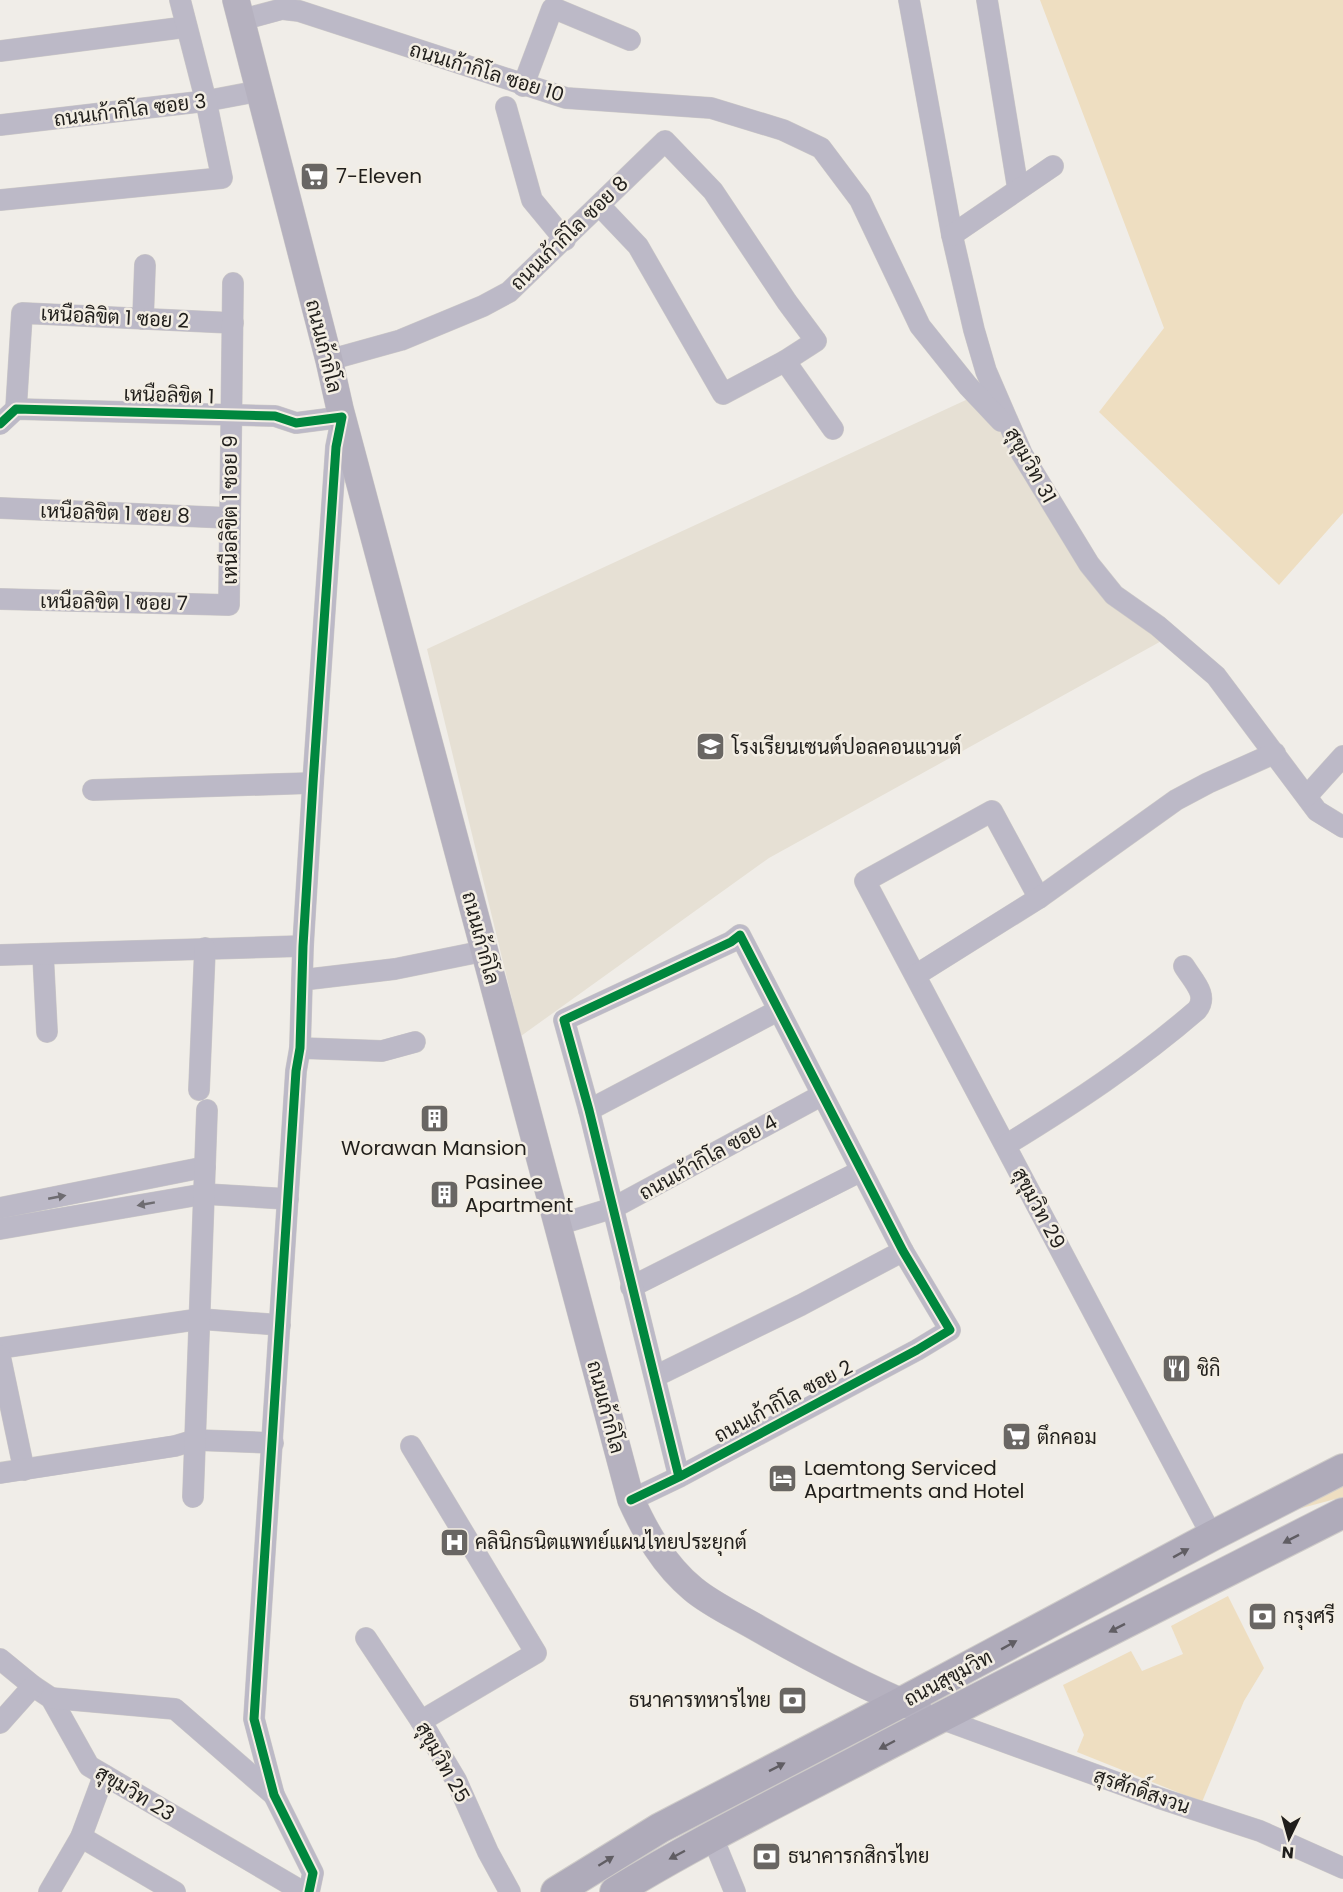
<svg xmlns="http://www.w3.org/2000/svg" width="1343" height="1892" font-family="Poppins,Sarabun,sans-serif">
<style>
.built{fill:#e6e0d4}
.green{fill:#eedec1}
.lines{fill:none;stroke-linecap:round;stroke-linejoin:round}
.minor-casing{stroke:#cecbc8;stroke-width:22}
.major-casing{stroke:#cecbc8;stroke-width:28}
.highway-casing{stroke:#cecbc8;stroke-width:32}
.minor{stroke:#bcb9c7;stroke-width:21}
.major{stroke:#b5b1bf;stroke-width:27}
.highway{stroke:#afabba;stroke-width:30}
.cycleway-casing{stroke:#f3eee4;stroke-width:13}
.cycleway{stroke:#00873e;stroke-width:9}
.oneway{fill:#6e6c71}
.oneway2{fill:#605d63}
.labels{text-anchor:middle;stroke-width:5;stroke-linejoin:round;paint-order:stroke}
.street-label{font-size:20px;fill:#201e1b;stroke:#f3eee4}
.poi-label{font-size:20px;fill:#201e1b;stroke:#f3eee4;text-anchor:start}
</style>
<rect width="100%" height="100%" fill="#f0ede8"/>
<path class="built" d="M994,387L1080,552L1165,639L769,858L521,1036L427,649Z"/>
<g class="green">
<path d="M1040,0H1343V513L1279,585L1099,412L1164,328Z"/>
<path d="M1343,1479V1497L1298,1509Z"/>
<path d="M1228,1596L1264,1668L1244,1701L1202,1802L1077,1752L1084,1735L1063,1685L1131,1651L1142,1671L1183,1654L1171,1626Z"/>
</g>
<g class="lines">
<defs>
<g id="minor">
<path d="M909,0L952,235L974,330L986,371L1022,454L1089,564L1114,595L1158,626L1216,676L1317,811L1343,827"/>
<path d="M987,0L1018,189"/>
<path d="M241,20L282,9L299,11L566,98L711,108L783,130L821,148L860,200L920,326L968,386L1001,421"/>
<path d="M0,51L186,27"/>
<path d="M523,86L552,9H556L630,40"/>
<path d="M506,107L532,200L565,240"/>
<path d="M0,125L206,101L259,91"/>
<path d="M0,200L222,178L206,101L180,0"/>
<path d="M952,235L1053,166"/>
<path d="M143,319L145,265"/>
<path d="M329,360L401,340L483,306L509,292L665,141L713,191L787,302L816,341L785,361L723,394L638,246L599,205"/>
<path d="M785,361L833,429"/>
<path d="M16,409L22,313L233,323"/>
<path d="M0,424L16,409L275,416L296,423L342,417L336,447L313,783L303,946L300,1048L296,1071L254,1719L274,1795L313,1873L309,1892"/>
<path d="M0,508L230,518"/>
<path d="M0,599L229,605L233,283"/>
<path d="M93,790L313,783"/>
<path d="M1307,796L1343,756"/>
<path d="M1039,898L992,811L865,881L1212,1536"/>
<path d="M43,954L47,1032"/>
<path d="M0,955L303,946"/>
<path d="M916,975L1039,898L1176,800L1208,783L1275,753"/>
<path d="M302,980L395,969L484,951"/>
<path d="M300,1048L382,1051L415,1042"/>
<path d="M199,1090L205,948"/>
<path d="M589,1110L777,1011"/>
<path d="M1006,1145C1073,1104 1137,1062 1197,1010C1209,995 1193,981 1184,966"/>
<path d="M0,1208L205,1167"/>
<path d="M557,1225L613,1208L822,1095"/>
<path d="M0,1229L204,1194L288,1199"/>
<path d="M631,1287L861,1171"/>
<path d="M0,1348L200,1319L280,1325"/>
<path d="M0,1356L24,1470"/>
<path d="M656,1376L801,1305L903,1251"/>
<path d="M411,1446L536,1653L421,1721"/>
<path d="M0,1473L175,1446L195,1440L273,1443"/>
<path d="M193,1497L207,1110"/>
<path d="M631,1500L679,1477L917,1350L950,1330L903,1251L740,935L731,942L564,1020L589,1110L679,1477"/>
<path d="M366,1638L421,1721L456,1780L488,1852L510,1892"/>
<path d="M0,1659L33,1686L51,1698L89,1766L303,1892"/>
<path d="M51,1698L175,1709L274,1795"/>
<path d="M939,1718L1159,1798L1260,1831L1343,1868"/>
<path d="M0,1723L33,1686"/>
<path d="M712,1836L735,1892"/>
<path d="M81,1837L175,1892"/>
<path d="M49,1892L81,1837L104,1775"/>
</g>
<path id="major" d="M236,0L329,360L340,409L631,1500C646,1533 664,1565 693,1589C712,1605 737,1616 759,1629C810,1658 863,1686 918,1709"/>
<g id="highway">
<path d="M556,1892L660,1828L902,1702L1212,1536L1343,1469"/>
<path d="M615,1892C698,1841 785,1799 870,1754C1027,1672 1185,1593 1343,1513"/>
</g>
</defs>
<use href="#minor" class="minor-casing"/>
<use href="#major" class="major-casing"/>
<use href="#highway" class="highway-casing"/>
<use href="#minor" class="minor"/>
<use href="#major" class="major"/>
<use href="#highway" class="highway"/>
<defs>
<g id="cycleway">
<path d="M0,424L16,409L275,416L296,423L342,417L336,447L313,783L303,946L300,1048L296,1071L254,1719L274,1795L313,1873L309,1892"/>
<path d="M631,1500L679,1477L917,1350L950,1330L903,1251L740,935L731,942L564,1020L589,1110L679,1477"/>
</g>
</defs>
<use href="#cycleway" class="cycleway-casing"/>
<use href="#cycleway" class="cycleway"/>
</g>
<defs><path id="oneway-solid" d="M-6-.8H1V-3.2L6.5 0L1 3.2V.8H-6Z" transform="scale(1.5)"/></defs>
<g class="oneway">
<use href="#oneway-solid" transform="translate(57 1197) rotate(-11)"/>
<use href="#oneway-solid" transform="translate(146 1204) rotate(170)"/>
</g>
<g class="oneway2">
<use href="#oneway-solid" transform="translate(1291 1539) rotate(153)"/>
<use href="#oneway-solid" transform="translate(1181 1553) rotate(-29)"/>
<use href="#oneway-solid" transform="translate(1117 1628) rotate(153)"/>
<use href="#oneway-solid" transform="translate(1009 1645) rotate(-29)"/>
<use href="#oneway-solid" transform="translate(887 1745) rotate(152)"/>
<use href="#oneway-solid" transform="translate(777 1767) rotate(-27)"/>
<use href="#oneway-solid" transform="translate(677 1855) rotate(152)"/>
<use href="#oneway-solid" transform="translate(606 1861) rotate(-32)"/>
</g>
<defs>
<symbol id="supermarket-square" viewBox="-11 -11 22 22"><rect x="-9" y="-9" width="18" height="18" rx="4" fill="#696663" stroke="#f3eee4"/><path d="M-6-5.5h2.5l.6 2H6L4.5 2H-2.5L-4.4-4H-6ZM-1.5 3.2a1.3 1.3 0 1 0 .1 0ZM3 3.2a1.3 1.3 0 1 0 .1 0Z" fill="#fff"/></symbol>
<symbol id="school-square" viewBox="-11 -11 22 22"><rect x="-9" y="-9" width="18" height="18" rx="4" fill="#696663" stroke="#f3eee4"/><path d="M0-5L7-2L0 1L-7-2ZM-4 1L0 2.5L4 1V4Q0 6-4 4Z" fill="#fff"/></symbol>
<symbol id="building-square" viewBox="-11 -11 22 22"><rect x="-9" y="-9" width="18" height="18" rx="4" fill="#696663" stroke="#f3eee4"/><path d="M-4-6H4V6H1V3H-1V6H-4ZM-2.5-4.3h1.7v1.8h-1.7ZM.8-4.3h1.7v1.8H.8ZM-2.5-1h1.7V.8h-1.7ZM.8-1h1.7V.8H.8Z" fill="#fff"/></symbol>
<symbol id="restaurant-square" viewBox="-11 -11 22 22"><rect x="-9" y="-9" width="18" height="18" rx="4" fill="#696663" stroke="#f3eee4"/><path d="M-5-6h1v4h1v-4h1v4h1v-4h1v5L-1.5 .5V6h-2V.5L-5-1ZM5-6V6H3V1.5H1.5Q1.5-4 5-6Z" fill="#fff"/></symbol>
<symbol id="hotel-square" viewBox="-11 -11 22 22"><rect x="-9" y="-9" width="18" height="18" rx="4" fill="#696663" stroke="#f3eee4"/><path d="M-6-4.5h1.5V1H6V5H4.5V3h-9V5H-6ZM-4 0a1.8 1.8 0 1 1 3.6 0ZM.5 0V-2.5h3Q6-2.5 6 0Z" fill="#fff"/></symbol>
<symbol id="hospital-square" viewBox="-11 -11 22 22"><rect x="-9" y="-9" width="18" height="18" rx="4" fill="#696663" stroke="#f3eee4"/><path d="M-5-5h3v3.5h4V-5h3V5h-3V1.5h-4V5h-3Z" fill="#fff"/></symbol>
<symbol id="bank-square" viewBox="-11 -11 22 22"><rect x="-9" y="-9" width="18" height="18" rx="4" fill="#696663" stroke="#f3eee4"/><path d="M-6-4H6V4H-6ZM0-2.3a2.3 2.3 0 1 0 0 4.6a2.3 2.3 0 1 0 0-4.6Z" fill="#fff"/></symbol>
</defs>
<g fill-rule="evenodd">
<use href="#supermarket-square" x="298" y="160" width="33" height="33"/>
<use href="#school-square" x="694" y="730" width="33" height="33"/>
<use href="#building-square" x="418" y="1102" width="33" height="33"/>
<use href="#building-square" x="428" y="1178" width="33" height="33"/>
<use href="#restaurant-square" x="1160" y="1352" width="33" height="33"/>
<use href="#supermarket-square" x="1000" y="1420" width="33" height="33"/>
<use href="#hotel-square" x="766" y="1462" width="33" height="33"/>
<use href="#hospital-square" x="438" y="1526" width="33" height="33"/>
<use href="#bank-square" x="1246" y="1600" width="33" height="33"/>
<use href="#bank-square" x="776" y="1684" width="33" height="33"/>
<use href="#bank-square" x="750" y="1840" width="33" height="33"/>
</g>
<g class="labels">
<g class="street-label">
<text transform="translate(487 72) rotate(17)" y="7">ถนนเก้ากิโล ซอย 10</text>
<text transform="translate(130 110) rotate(-7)" y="7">ถนนเก้ากิโล ซอย 3</text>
<text transform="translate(569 233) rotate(-44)" y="7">ถนนเก้ากิโล ซอย 8</text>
<text transform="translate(115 317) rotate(3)" y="7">เหนือลิขิต 1 ซอย 2</text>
<text transform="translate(324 346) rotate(76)" y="7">ถนนเก้ากิโล</text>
<text transform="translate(169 395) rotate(2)" y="7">เหนือลิขิต 1</text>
<text transform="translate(1031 465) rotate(61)" y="7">สุขุมวิท 31</text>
<text transform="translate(230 510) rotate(-90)" y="7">เหนือลิขิต 1 ซอย 9</text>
<text transform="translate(115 513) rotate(2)" y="7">เหนือลิขิต 1 ซอย 8</text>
<text transform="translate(114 602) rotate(1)" y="7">เหนือลิขิต 1 ซอย 7</text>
<text transform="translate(481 938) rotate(75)" y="7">ถนนเก้ากิโล</text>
<text transform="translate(708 1157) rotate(-29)" y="7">ถนนเก้ากิโล ซอย 4</text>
<text transform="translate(1039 1208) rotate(62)" y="7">สุขุมวิท 29</text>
<text transform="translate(783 1401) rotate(-28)" y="7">ถนนเก้ากิโล ซอย 2</text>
<text transform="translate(606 1407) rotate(75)" y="7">ถนนเก้ากิโล</text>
<text transform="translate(948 1678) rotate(-28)" y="7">ถนนสุขุมวิท</text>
<text transform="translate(443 1762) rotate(61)" y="7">สุขุมวิท 25</text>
<text transform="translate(1142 1791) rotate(19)" y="7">สุรศักดิ์สงวน</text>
<text transform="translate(135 1793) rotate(31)" y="7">สุขุมวิท 23</text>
</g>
<g class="poi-label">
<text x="336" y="183">7-Eleven</text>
<text x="732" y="754">โรงเรียนเซนต์ปอลคอนแวนต์</text>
<text x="434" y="1155" text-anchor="middle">Worawan Mansion</text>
<text x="465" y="1189">Pasinee<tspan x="465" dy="23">Apartment</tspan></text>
<text x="1197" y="1376">ชิกิ</text>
<text x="1037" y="1444">ตึกคอม</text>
<text x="804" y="1475">Laemtong Serviced<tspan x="804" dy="23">Apartments and Hotel</tspan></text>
<text x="475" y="1549">คลินิกธนิตแพทย์แผนไทยประยุกต์</text>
<text x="1283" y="1623">กรุงศรี</text>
<text x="771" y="1707" text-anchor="end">ธนาคารทหารไทย</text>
<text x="788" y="1863">ธนาคารกสิกรไทย</text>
</g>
</g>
<g transform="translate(1289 1838) rotate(185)" stroke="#f3eee4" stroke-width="4.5" paint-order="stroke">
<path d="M0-4.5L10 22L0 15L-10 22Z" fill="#201e1b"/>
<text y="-9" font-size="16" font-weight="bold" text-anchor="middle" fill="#201e1b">N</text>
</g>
</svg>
